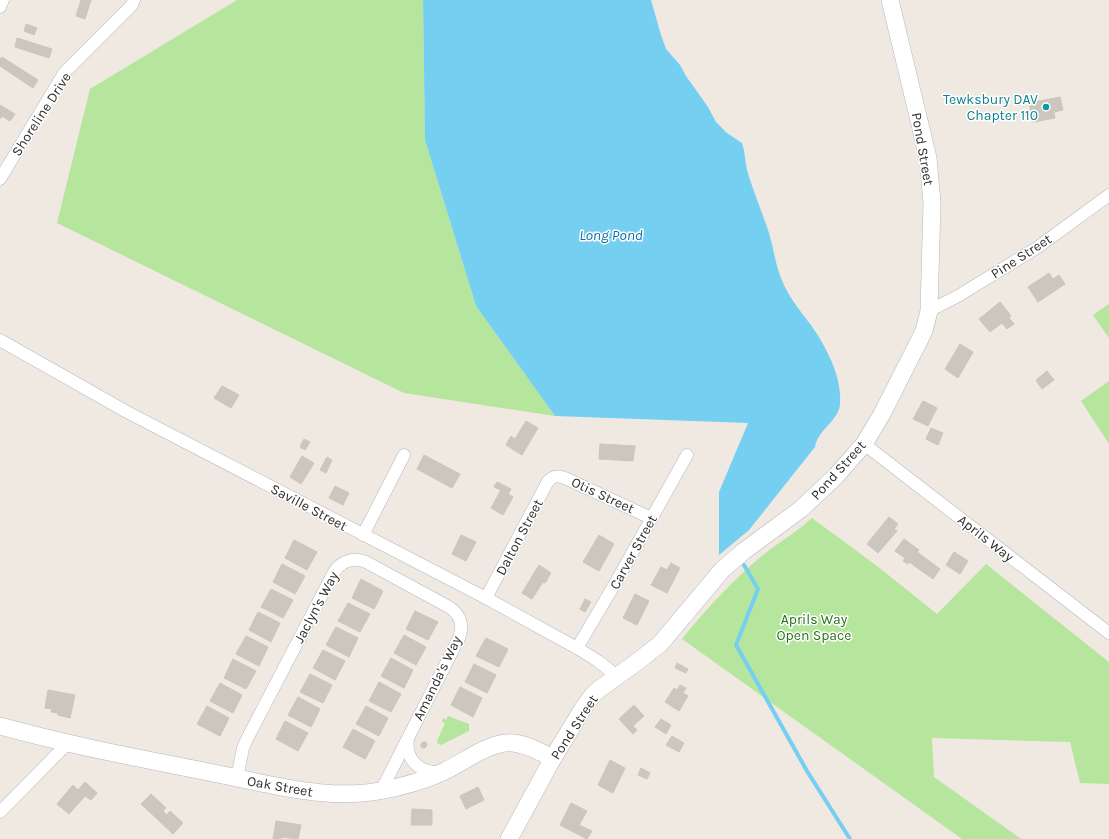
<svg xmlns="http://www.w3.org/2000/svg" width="1109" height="839" font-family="Karla,sans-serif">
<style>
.green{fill:#b6e59e}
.water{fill:#75cff0}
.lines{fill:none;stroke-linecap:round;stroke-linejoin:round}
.stream{stroke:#75cff0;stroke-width:4}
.building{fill:#cbc7bf;stroke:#cbc5ba}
.street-casing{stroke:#b4b7c1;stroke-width:13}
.secondary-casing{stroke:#b4b7c1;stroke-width:18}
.street{stroke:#fff;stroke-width:12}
.secondary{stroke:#fff;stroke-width:17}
.culture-dot{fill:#0f9aa8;stroke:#fff;stroke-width:1.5}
.labels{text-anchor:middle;stroke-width:3;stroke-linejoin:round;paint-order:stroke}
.culture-label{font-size:14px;fill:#0d838f;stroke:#fff;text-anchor:end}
.street-label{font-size:14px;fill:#2e2e2e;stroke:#fff}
.park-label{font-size:14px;fill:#2c6e1b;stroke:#fff}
.water-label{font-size:15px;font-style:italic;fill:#0d6fa3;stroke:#fff}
</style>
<rect width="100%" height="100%" fill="#efe9e1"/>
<g class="green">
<path d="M237,0H423L425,140L476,306L555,416L404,393L57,223L90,89Z"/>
<path d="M1109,304V338L1093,315Z"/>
<path d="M1109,381V444L1081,401Z"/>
<path d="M812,518L877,566L937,614L986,564L1109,662V784L1080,783L1070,742L932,738L934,777L1021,839H962L682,639C706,609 733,580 763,555C779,542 797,532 812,518Z"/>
<path d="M448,716L469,724V731L441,745L438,744L437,741L445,723L442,722L443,718L446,720Z"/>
</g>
<path class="water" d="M423,0H651L661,35L666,49L680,65L686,76L708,107L716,122L727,133L742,143C745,152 745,161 747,170C753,191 762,212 769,233C774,250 776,269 784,285C791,300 801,312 811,325C826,347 842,376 840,403C840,420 818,429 815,447L749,530L719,555V492L748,423L555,416L476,306L425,140Z"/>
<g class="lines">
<path class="stream" d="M744,565L758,589L736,645L807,771L850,839"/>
</g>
<g class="building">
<path d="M81,0H91L85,19L76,16Z"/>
<path d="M26,24L37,28L34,35L24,31Z"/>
<path d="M17,38L52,49L49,58L15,47Z"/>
<path d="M2,57L38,80L33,88L0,66V59Z"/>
<path d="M1060,97L1063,110L1054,112L1055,118L1033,122L1029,103Z"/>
<path d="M0,105L15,114L10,121L2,116L0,119Z"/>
<path d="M1049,273L1053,279L1059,275L1065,284L1038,302L1028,287Z"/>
<path d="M1000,302L1011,316L1009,318L1014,324L1007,329L1002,323L990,332L979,319Z"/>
<path d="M960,344L973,352L958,378L945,369Z"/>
<path d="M1047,371L1054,380L1042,389L1036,380Z"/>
<path d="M222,386L239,395L231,408L214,398Z"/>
<path d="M923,401L937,408L928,426L913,419Z"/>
<path d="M526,421L538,428L522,455L506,445L511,436L515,439Z"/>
<path d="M931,428L943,433L938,445L926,439Z"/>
<path d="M304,439L310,442L305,450L300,447Z"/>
<path d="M600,444L635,446L633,461L599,459Z"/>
<path d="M424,455L460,474L452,488L417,469Z"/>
<path d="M302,456L314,463L301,484L290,477Z"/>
<path d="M327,457L332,460L326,473L320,470Z"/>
<path d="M497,482L511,489L508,494L513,497L503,515L491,508L501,490L494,487Z"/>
<path d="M335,486L349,493L343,505L329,498Z"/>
<path d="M889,517L898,524L894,529L897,531L878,553L867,544Z"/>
<path d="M461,535L476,542L466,561L452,554Z"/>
<path d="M599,535L614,544L599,571L583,562Z"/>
<path d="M904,539L919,550L917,552L940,569L933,579L909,562L908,564L903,561L905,558L895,551Z"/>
<path d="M294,540L317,552L307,570L285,558Z"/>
<path d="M954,552L968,561L960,574L946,565Z"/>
<path d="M671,563L680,568L667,593L651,585L661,567L667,570Z"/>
<path d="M282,564L305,576L295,594L273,582Z"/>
<path d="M539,565L551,573L545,583L543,582L532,599L522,593Z"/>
<path d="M361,579L383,591L374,609L352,598Z"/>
<path d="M271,589L293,600L283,618L261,607Z"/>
<path d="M635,594L649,601L637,625L623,618Z"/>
<path d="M585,599L591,602L585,612L580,609Z"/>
<path d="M348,603L370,614L360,632L338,621Z"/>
<path d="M415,611L438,622L428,640L406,629Z"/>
<path d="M258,612L280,623L271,642L249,630Z"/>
<path d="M336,627L358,638L349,657L326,645Z"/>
<path d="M404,635L426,647L416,665L394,653Z"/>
<path d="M246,636L268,647L259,666L236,654Z"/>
<path d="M486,638L508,649L499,667L476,656Z"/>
<path d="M323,650L345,661L335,680L313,668Z"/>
<path d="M391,658L413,670L404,688L381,676Z"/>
<path d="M233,659L256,671L246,689L224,678Z"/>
<path d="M677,663L688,669L686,673L675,668Z"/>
<path d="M474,664L496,675L487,693L465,682Z"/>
<path d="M310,674L332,685L323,703L300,692Z"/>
<path d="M379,682L401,694L391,712L369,701Z"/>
<path d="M220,683L242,695L233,713L210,701Z"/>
<path d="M680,685L686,688L683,693L688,696L679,711L665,702L674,688L677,690Z"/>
<path d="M460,687L482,698L473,717L451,705Z"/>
<path d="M48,690L75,695L70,718L58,715V713L51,712L52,709L45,708Z"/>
<path d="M298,697L320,709L311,727L288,715Z"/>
<path d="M634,705L644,716L633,726L637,730L633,734L619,719Z"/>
<path d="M207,706L229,718L220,736L197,724Z"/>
<path d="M366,706L388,718L379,736L356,724Z"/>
<path d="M661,719L671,725L666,734L655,727Z"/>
<path d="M285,721L308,733L298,751L276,739Z"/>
<path d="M353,729L375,741L365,759L343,747Z"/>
<path d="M672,736L684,743L679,752L666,745Z"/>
<path d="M423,742H426L427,745L425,748H423L421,747V744Z"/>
<path d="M610,760L625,768L613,793L598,785Z"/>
<path d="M641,768L650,773L647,779L638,775Z"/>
<path d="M85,782L97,793L91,800L85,796L69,814L57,804L73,785L78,790Z"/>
<path d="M478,787L484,800L466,809L460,796Z"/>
<path d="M151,794L166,808L163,811L167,815L170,811L183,823L173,834L141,804Z"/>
<path d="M571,803L587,811L579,825L592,831L587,839L560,825Z"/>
<path d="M412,809L432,810V825H411Z"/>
<path d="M276,821L301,825L298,839L282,837L281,839H273Z"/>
</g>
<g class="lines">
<defs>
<g id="street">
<path d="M0,7L3,0"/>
<path d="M0,179L64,73L132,5L134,0"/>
<path d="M929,311L958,296L1038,247L1109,195"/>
<path d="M0,340L127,412L486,598L577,648L598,661L617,676"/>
<path d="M864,444L1109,633"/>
<path d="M363,535L404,455"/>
<path d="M486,598L547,483C552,476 557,475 565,478L651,518"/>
<path d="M577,648L616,582L687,455"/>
<path d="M408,739C405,759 419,773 439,772"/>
<path d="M237,778L243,748L248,737L334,572C341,561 354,557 366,562L449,607C460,614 464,625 459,638L381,791"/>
<path d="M0,812L68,743"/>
</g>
<g id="secondary">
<path d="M0,726C86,750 174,764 261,783C300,791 340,798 379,791C401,787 423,781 443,772C464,762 490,741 513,743C527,744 540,752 553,758"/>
<path d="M509,839L553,758L582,710L592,696L598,690L637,662L660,644L723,569L744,551L801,509L836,476L864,444L882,414L924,331L929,311L932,203L928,158L890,0"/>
</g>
</defs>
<use href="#street" class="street-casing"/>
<use href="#secondary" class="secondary-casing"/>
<use href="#street" class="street"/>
<use href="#secondary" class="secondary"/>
</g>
<circle class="culture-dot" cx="1046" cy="107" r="4"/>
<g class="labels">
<g class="culture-label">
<text x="1038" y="104">Tewksbury DAV<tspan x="1038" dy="16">Chapter 110</tspan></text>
</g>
<g class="street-label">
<text transform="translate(41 114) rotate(-57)" y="5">Shoreline Drive</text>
<text transform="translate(923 149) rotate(80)" y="5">Pond Street</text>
<text transform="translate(1021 256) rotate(-33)" y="5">Pine Street</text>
<text transform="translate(838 470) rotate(-48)" y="5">Pond Street</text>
<text transform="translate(603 495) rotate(25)" y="5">Otis Street</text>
<text transform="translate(309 507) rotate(28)" y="5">Saville Street</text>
<text transform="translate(519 537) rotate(-62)" y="5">Dalton Street</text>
<text transform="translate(986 538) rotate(38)" y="5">Aprils Way</text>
<text transform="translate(633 552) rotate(-61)" y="5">Carver Street</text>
<text transform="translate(316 607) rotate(-62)" y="5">Jaclyn's Way</text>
<text transform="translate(437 678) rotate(-64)" y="5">Amanda's Way</text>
<text transform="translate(574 727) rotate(-57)" y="5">Pond Street</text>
<text transform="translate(280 786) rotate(10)" y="5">Oak Street</text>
</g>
<g class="park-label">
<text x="814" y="624">Aprils Way<tspan x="814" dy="16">Open Space</tspan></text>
</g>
<g class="water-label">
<text x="611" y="240">Long Pond</text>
</g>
</g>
</svg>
